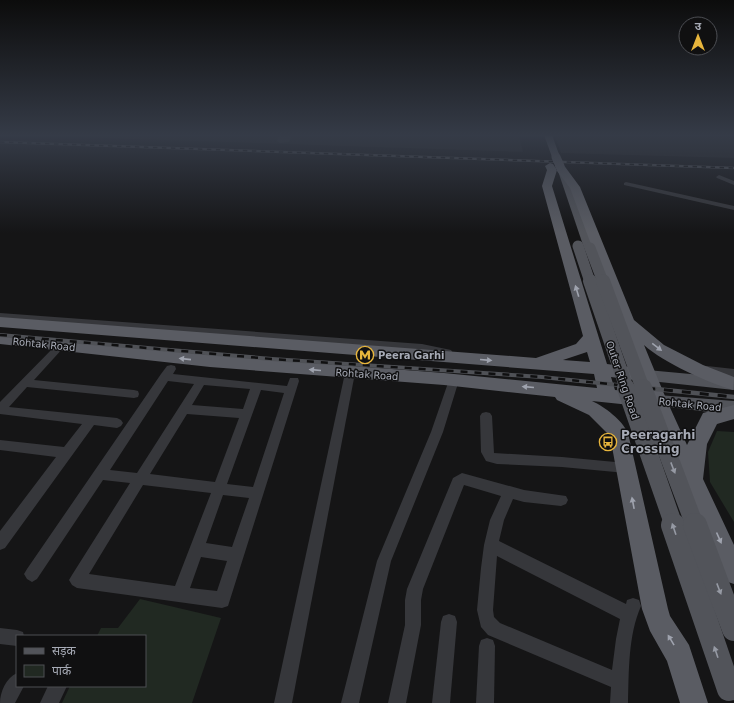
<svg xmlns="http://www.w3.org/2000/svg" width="734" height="703" font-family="'DejaVu Sans','Noto Sans Devanagari',sans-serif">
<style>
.built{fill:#212123}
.green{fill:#212922}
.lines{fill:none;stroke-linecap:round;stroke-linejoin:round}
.minor{fill:#36373b;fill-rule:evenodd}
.tertiary{fill:#36373b;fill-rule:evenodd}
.primary{fill:#52545a;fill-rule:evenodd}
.trunk{fill:#5a5c63;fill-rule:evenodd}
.rail-far2-casing{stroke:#4f5156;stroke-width:2.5}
.rail-far1-casing{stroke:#4f5156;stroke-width:4}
.rail-casing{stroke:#4f5156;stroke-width:4.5}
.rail-far2{stroke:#101011;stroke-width:1.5;stroke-dasharray:4.5;stroke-linecap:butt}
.rail-far1{stroke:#101011;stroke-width:2.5;stroke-dasharray:7;stroke-linecap:butt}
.rail{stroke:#101011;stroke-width:3;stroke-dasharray:9;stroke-linecap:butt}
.primary-bridge-far3{stroke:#52545a;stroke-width:11}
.primary-bridge-far2{stroke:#52545a;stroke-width:14}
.primary-bridge-far1{stroke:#52545a;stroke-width:18}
.primary-bridge{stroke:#52545a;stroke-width:24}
.trunk-bridge{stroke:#5a5c63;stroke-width:9}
.oneway{fill:#9fa3ae}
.oneway2{fill:#969aa4}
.labels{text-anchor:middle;stroke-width:3;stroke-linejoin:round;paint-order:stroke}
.street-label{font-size:10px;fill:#a7abb6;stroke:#101011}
.poi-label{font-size:10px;font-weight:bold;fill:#a7abb6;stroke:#101011;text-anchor:start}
.near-poi-label{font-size:12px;font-weight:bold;fill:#a7abb6;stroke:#101011;text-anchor:start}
</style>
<rect width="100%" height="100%" fill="#151516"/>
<g class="built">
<path d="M19,135H519L523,152L43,136Z"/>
<path d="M554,135H734V158L561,153Z"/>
</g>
<g class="green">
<path d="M717,431L734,432V522L710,482L708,452Z"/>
<path d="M140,599L221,618L192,703H62L70,686H145V636H97L101,628H118Z"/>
</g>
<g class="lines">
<g class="minor">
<path d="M719,175L734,181V185L717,178L716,177Z"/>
<path d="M626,182L734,206V210L624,185V183Z"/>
<path d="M61,342L64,343L66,345L64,347L34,380L134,390L138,391L139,394L138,397L134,398L27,387L9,407L117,418L121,420L123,423L121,426L117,428L94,425L5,548L0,550V531L56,457L0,450V440L64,447L82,424L0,414V402L58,343Z"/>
<path d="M171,365L175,366L176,369L173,374L287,386L290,378H298L299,381L228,606L222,608L77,588L72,585L69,580L72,575L130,483L103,480L37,579L32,582L27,579L24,574L27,569L161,374L167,366ZM168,381L194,384L137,473L110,470ZM204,385L250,389L243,409L192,405ZM261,390L284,393L253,487L227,484ZM187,414L239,418L215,482L150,474ZM143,485L211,493L175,586L89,574ZM223,495L249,498L232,547L206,543ZM201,557L227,561L217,591L190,588Z"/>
<path d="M707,366L734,369V377L703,373L702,370L703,367Z"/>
<path d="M350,369L354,370L355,373L292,703H274L345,373L346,370Z"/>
<path d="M454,376L458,377L459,380L443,432L391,561L359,703H341L377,561L431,432L449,380L450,377Z"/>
<path d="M486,412L490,413L492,416L494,453L562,457L626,463L630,464L632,468L630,472L626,473L562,467L497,464L486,461L481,452L480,416L482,413Z"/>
<path d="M462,473L524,490L566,496L568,500L566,504L561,506L524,502L513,499L504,520L499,541L626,604L627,600L633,598L639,600L641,606C628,636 629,671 628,703H610L611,687L488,635L481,627L477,610L481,568L484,545L490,520L501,496L464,485L423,589L421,600V625L406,703H388L405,625V600L407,589L453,478ZM497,556L620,619L616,639L612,670L500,623L494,617L493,610Z"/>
<path d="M449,614L455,616L457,622L450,703H432L441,622L443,616Z"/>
<path d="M0,628L17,630L23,632L24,636H17V646L0,644Z"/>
<path d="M487,638L493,640L495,646L494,703H476L479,646L481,640Z"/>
<path d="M17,673V686H24L15,703H0C0,692 6,678 17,673Z"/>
<path d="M48,686H67L59,703H40Z"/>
</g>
<g class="tertiary">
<path d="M279,135H285L284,139L286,135H292L289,142L280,143L277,141Z"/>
<path d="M0,313L422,344L451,350L453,353L451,356L447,357L422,352L0,319Z"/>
</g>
<g class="primary">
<path d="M562,168L566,171L596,248L594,250H586L584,248L558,171Z"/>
<path d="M647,370L734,378V390L641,380L639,376L641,372Z"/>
<path d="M658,395L734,401V415L652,405L650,401L652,397Z"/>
</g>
<g class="trunk">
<path d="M544,135H552L560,157L559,159L556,160L552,157Z"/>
<path d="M550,163L553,164L557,170L552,186L607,364L637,368L570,188L557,171L555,166L560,163L563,164L580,187L634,320L664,345L703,365L734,377L733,390C707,382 664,363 644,345L667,401L687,445L703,413L734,405V419L717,424L707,444L703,479L734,545V584L725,581L649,400L646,404L640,406L592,401C605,407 622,420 628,433L668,609L670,616L689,645L708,703H680L667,661L650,631L642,609L610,436L589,415L557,400L555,397L444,385L210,367L0,344V334L210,355L444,373L597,388L594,374L0,327V317L536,358L576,344L583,336L542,186L547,170L545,166ZM587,352L590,362L563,360ZM611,377L642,381L647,396L640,392L615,390Z"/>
</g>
<defs>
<path id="rail-far2" d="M0,142L734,168"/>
<path id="rail-far1" d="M0,335L272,359L542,377L656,389"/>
<path id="rail" d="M646,388L734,397"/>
</defs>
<use href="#rail-far2" class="rail-far2-casing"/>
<use href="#rail-far1" class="rail-far1-casing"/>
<use href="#rail" class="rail-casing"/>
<use href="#rail-far2" class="rail-far2"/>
<use href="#rail-far1" class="rail-far1"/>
<use href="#rail" class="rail"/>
<g class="primary-bridge-far3">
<path d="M578,246L590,282"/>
<path d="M590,248L603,282"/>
</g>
<g class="primary-bridge-far2">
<path d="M590,281L627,389"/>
<path d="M603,281L643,389"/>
</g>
<g class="primary-bridge-far1">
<path d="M626,388L674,526"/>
<path d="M643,388L695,526"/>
</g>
<g class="primary-bridge">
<path d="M673,525L729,689"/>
<path d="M695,525L734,629"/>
</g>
<path class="trunk-bridge" d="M556,157L560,166"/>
</g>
<defs><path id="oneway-solid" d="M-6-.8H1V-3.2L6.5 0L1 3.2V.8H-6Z"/></defs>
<g class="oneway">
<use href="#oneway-solid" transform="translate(577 291) rotate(-107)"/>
<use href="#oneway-solid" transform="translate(657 347) rotate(37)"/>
<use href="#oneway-solid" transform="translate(185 359) rotate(-174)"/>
<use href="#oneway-solid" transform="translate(486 360) rotate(5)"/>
<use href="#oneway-solid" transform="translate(315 370) rotate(-175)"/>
<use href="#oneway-solid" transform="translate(528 387) rotate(-175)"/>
<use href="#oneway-solid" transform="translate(633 503) rotate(-101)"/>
<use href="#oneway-solid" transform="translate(719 538) rotate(66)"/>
<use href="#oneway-solid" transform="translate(671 640) rotate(-121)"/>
</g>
<g class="oneway2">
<use href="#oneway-solid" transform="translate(673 468) rotate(69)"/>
<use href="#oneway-solid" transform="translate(674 529) rotate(-109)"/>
<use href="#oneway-solid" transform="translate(719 589) rotate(69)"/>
<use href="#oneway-solid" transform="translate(716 652) rotate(-109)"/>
</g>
<linearGradient id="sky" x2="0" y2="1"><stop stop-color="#0c0c0c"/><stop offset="0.58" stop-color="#353b47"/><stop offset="1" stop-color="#353b47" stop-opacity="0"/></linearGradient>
<rect width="734" height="233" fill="url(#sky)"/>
<defs>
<symbol id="metro-ring" viewBox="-11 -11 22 22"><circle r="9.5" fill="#101011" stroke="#e7b53c" stroke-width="1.5"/><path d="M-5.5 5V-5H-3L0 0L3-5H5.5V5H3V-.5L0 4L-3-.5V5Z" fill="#e7b53c"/></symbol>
<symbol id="bus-ring" viewBox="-11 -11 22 22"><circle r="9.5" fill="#101011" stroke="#e7b53c" stroke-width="1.5"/><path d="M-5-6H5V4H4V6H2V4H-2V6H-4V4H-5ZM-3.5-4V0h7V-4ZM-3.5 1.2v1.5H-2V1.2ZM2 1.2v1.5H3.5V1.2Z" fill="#e7b53c"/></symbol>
</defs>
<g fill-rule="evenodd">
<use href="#metro-ring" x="355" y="345" width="20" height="20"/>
<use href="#bus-ring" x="598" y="432" width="20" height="20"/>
</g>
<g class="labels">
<g class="street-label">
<text transform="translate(44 344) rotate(6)" y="4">Rohtak Road</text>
<text transform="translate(367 374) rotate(4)" y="4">Rohtak Road</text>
<text transform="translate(623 380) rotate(71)" y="4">Outer Ring Road</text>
<text transform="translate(690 404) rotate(6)" y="4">Rohtak Road</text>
</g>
<g class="poi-label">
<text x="378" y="359">Peera Garhi</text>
</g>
<g class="near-poi-label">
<text x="621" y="439">Peeragarhi<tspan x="621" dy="14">Crossing</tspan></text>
</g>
</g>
<rect x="16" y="635" width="130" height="52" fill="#101011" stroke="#4c4e53"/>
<rect x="24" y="648" width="20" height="6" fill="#52545a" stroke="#4c4e53"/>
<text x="52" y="655" font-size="12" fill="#a7abb6">सड़क</text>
<rect x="24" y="665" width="20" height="12" fill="#212922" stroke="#4c4e53"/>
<text x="52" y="675" font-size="12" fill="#a7abb6">पार्क</text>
<g transform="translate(698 36)"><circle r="19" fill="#101011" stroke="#4c4e53"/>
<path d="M0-3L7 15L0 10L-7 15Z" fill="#e7b53c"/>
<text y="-6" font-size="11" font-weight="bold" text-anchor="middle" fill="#a7abb6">उ</text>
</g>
</svg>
